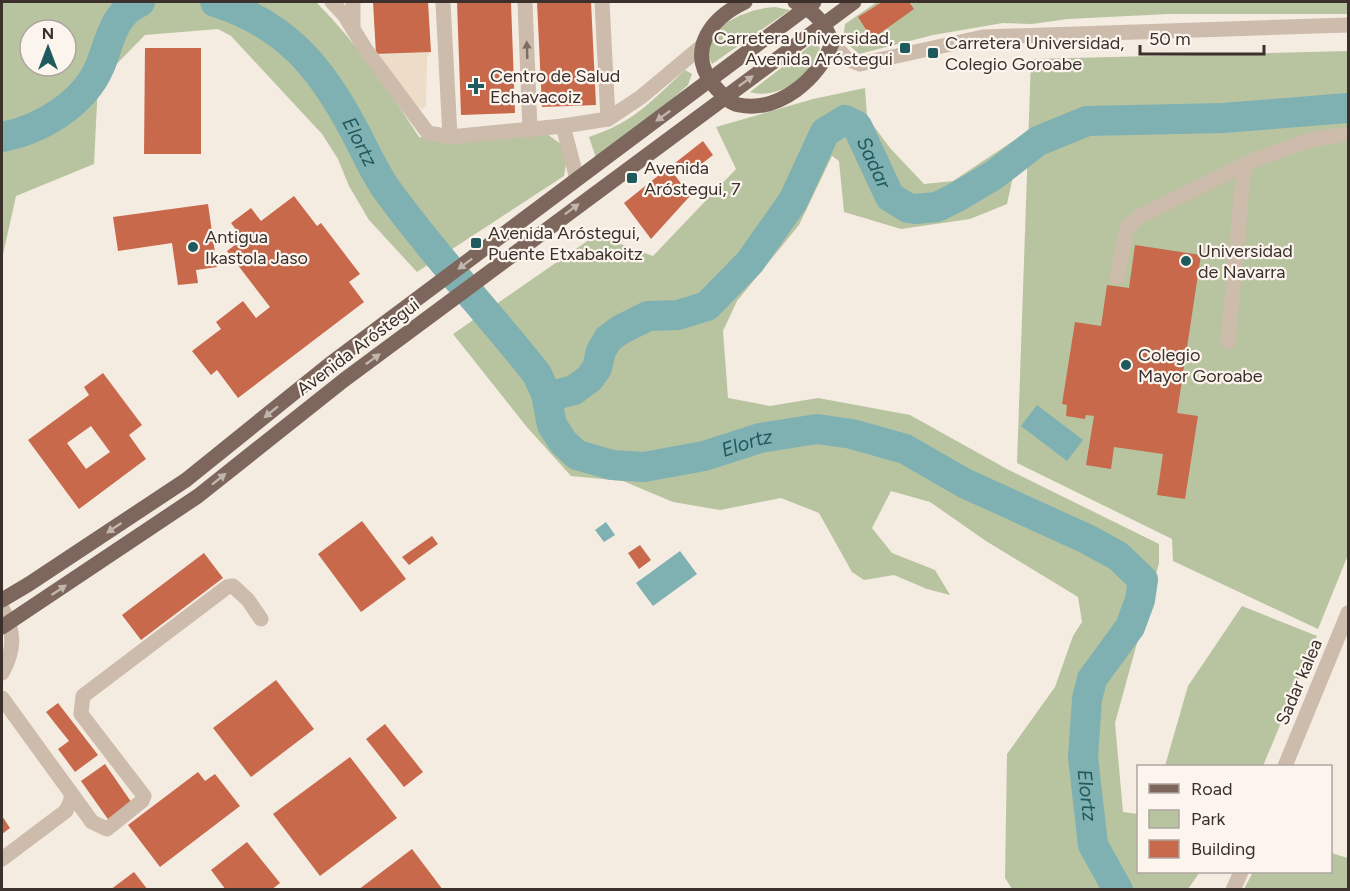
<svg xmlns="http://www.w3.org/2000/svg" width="1350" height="891" font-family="Figtree,sans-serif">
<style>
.green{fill:#b8c4a0;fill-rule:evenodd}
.plaza{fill:#ecdcc8}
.water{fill:#7fb0b2}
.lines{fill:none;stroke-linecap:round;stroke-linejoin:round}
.river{stroke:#7fb0b2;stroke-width:30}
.building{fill:#c8694b;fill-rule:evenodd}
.minor{stroke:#cdbbac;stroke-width:15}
.major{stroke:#7d675c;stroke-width:15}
.oneway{fill:#7d6f65}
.oneway2{fill:#c2b5ac}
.poi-dot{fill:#1f5a5e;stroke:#fbf5ee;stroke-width:2}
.labels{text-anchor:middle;stroke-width:4.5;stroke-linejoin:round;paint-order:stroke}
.poi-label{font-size:18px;fill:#3b302b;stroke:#fbf5ee;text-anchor:start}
.street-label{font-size:18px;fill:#3b302b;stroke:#fbf5ee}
.water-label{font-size:20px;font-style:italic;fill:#1f5a5e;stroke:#fbf5ee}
</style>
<rect width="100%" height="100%" fill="#f4ebe1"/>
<g class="green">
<path d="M2,2H316C356,42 388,89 419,137L433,139L547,134L565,147L566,164L564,176L417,272L369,220L349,186L338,159L322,134L231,36L218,29L145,35L98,83L94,164L16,196L2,259ZM30,30H66V66H30Z"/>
<path d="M877,2H1348V14H1168L1068,19L1032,24L1003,23L933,35L859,54L843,40L845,24Z"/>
<path d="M775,7L790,10L712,64C693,29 749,8 775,7Z"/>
<path d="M816,41L820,48C815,75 777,101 750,92Z"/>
<path d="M1348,51V555L1318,629L1173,561L1172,539L1017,463L1031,59Z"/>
<path d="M685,70L692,74L688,85L598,164L589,137C635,122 651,101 685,70Z"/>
<path d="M865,88L867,117L890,148L924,184L953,181L1022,135L1007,204L970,219L901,229L844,212L839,161L832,156L799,225L737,301L723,331L728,398L770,406L818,398L910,415L1007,469L1159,544V563L1115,723L1123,812L1138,814V872H1200L1188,889H1012L1005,878L1007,754L1055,687L1073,636L1082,622L1078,597L986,541L930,502L891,491L872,528L892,553L935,570L950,595L927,589L894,575L864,580L852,572L819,513L781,498L720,510L673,502L623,481L571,476L526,426L453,334L596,235L653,256L736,169L716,127L813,99Z"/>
<path d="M1242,606L1317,636L1263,766H1165L1188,686Z"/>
<path d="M1331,853L1348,858V889H1244L1253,872H1330Z"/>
</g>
<path class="plaza" d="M431,52L427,56L426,106L422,109L417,107L376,55Z"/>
<g class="water">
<path d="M1037,405L1083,440L1067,461L1021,426Z"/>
<path d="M606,522L615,535L604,542L595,530Z"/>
<path d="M680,551L697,574L653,606L636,583Z"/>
</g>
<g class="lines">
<g class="river">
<path id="s1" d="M215,2C285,24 321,67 354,130C365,150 374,172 387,190C433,254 488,312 537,374L546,394L552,425L563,442L577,455L612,465L644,467L704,456L760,438L817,429L852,434L905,449L964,483L1087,539L1118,556L1143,580L1140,600L1130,627L1092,679L1087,699L1083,757L1093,845L1118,890"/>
<path d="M2,137C40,130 84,104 100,66C110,42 113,13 140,2"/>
<path id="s2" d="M546,394H559L574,390L589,379L597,368L601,351L608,339L620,330L648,316L678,315L707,306L750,262L793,201L825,132L845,120L857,126L890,197L908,208L915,209L937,207L957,197L994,175L1038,141L1087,121L1223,118L1348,108"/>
</g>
</g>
<g class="building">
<path d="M373,2H428L431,52L376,54Z"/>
<path d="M457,2H511L515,113L461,115Z"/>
<path d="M537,2H591L596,105L542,107Z"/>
<path d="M882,2H909L914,9L872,39L858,17Z"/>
<path d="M145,48H201V154H144Z"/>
<path d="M703,141L713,155L686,176L675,163Z"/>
<path d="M669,167L690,196L651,239L624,203Z"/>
<path d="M294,196L317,226L321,223L360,274L349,282L364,302L238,398L217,370L211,375L192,351L221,329L216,322L243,301L256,318L270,307L227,251L243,239L231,223L251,208L261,221Z"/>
<path d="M208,204L217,267L196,270L198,283L178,285L172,243L118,251L113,217Z"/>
<path d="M1135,245L1201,255L1177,413L1198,416L1185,499L1157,495L1163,454L1114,447L1111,469L1086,465L1094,416L1086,415L1085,419L1066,416L1067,405L1062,404L1075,322L1101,326L1107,285L1129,288Z"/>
<path d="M103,373L142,425L129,435L146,459L79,509L28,440L89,395L84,387ZM91,426L110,452L86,469L67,443Z"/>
<path d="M362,521L406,579L361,612L318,554Z"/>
<path d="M432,536L438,544L409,565L402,557Z"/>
<path d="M640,545L651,560L639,569L628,553Z"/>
<path d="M204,553L223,578L141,640L122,615Z"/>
<path d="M276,680L314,729L251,777L213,728Z"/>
<path d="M58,703L98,755L75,772L58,749L69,741L46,712Z"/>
<path d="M385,724L423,772L404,787L366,739Z"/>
<path d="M350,757L397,818L320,876L273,814Z"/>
<path d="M105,764L134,806L110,822L81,781Z"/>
<path d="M198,772L205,781L215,774L240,806L160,867L128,825Z"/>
<path d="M2,816L10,828L2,834Z"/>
<path d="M247,842L280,883L271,890H226L211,870Z"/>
<path d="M412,849L443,890H358Z"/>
<path d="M134,872L148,890H110Z"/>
</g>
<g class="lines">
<g class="minor">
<path d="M332,2L345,16L366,50L428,133L450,137L563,126L608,119L641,97L702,46"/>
<path d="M443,2L450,137"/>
<path d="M525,2L530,130"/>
<path d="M602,2L608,119"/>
<path d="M353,29V2"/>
<path d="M832,43L847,59L860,64L983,37L1348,25"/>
<path d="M563,126L577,179"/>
<path d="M1117,277L1127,227L1142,215L1257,159L1310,140L1348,134"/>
<path d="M1228,342L1244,165"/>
<path d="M2,608C15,630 15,650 2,673"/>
<path d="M2,698L71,793V800L66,811L2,859"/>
<path d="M1285,766L1348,613"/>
<path d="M71,793L92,822L107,829L142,801L144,796L81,714L83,696L227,587L233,586L248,600L261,619"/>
<path d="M1233,890L1241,872"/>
</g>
<g class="major">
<path d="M745,2C709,19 684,54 717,89C723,95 729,103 739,105C779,113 820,78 832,43C826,24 813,10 795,2"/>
<path d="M2,600L29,584L186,480L330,364L814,2"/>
<path d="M2,627L198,496L344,380L854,2"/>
</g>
</g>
<defs><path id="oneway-solid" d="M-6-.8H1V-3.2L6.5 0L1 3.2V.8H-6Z" transform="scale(1.5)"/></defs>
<use class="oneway" href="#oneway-solid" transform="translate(527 50) rotate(-92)"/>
<g class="oneway2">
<use href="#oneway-solid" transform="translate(746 81) rotate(-36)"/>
<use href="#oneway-solid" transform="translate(663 116) rotate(144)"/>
<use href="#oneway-solid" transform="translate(572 209) rotate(-37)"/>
<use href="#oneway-solid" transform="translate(465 264) rotate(143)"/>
<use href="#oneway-solid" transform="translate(373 359) rotate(-36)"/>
<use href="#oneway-solid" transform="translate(271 412) rotate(141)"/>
<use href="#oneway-solid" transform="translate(219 479) rotate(-39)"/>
<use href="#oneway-solid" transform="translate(114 528) rotate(146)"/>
<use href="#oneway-solid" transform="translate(59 590) rotate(-34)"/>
</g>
<g class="poi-dot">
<rect x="899" y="42" width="12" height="12" rx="3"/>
<rect x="927" y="47" width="12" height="12" rx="3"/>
<path d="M473 77h6v6h6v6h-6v6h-6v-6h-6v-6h6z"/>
<rect x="626" y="172" width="12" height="12" rx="3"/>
<rect x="470" y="237" width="12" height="12" rx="3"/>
<circle cx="193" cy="247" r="6"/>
<circle cx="1186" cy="261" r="6"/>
<circle cx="1126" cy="365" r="6"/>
</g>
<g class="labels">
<g class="poi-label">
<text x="893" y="44" text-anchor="end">Carretera Universidad,<tspan x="893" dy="21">Avenida Aróstegui</tspan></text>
<text x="945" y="49">Carretera Universidad,<tspan x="945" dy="21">Colegio Goroabe</tspan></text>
<text x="490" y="82">Centro de Salud<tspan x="490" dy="21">Echavacoiz</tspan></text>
<text x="644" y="174">Avenida<tspan x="644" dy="21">Aróstegui, 7</tspan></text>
<text x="488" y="239">Avenida Aróstegui,<tspan x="488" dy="21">Puente Etxabakoitz</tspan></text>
<text x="205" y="243">Antigua<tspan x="205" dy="21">Ikastola Jaso</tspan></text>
<text x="1198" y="257">Universidad<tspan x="1198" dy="21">de Navarra</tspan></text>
<text x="1138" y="361">Colegio<tspan x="1138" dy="21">Mayor Goroabe</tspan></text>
</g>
<g class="street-label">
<text transform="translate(358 347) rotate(-37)" y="6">Avenida Aróstegui</text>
<text transform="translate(1299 682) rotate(-67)" y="6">Sadar kalea</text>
</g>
<g class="water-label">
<text dy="7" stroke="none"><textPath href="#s1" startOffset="208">Elortz</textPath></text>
<text dy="7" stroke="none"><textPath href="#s2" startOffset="488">Sadar</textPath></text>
<text dy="7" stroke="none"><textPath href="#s1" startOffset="768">Elortz</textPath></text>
<text dy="7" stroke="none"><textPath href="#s1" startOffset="1434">Elortz</textPath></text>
</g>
</g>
<rect width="1350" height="891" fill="none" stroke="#3b302b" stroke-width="6"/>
<rect x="1137" y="765" width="195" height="108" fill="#fbf5ee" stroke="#aea6a0" stroke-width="1.5"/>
<rect x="1149" y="784" width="30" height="9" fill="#7d675c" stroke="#aea6a0" stroke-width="1.5"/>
<text x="1191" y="795" font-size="18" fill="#3b302b">Road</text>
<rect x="1149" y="810" width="30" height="18" fill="#b8c4a0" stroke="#aea6a0" stroke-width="1.5"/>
<text x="1191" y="825" font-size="18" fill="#3b302b">Park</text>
<rect x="1149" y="840" width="30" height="18" fill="#c8694b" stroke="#aea6a0" stroke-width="1.5"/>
<text x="1191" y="855" font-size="18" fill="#3b302b">Building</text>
<g transform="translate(48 48)"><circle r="28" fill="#fbf5ee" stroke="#aea6a0" stroke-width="1.5"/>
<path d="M0-4.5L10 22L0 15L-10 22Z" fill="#1f5a5e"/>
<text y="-9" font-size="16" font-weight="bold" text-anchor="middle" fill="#3b302b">N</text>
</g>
<path d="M1140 45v9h124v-9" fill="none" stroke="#3b302b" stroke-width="3"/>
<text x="1149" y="45" font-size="18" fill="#3b302b" stroke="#fbf5ee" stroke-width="4.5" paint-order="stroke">50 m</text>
</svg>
